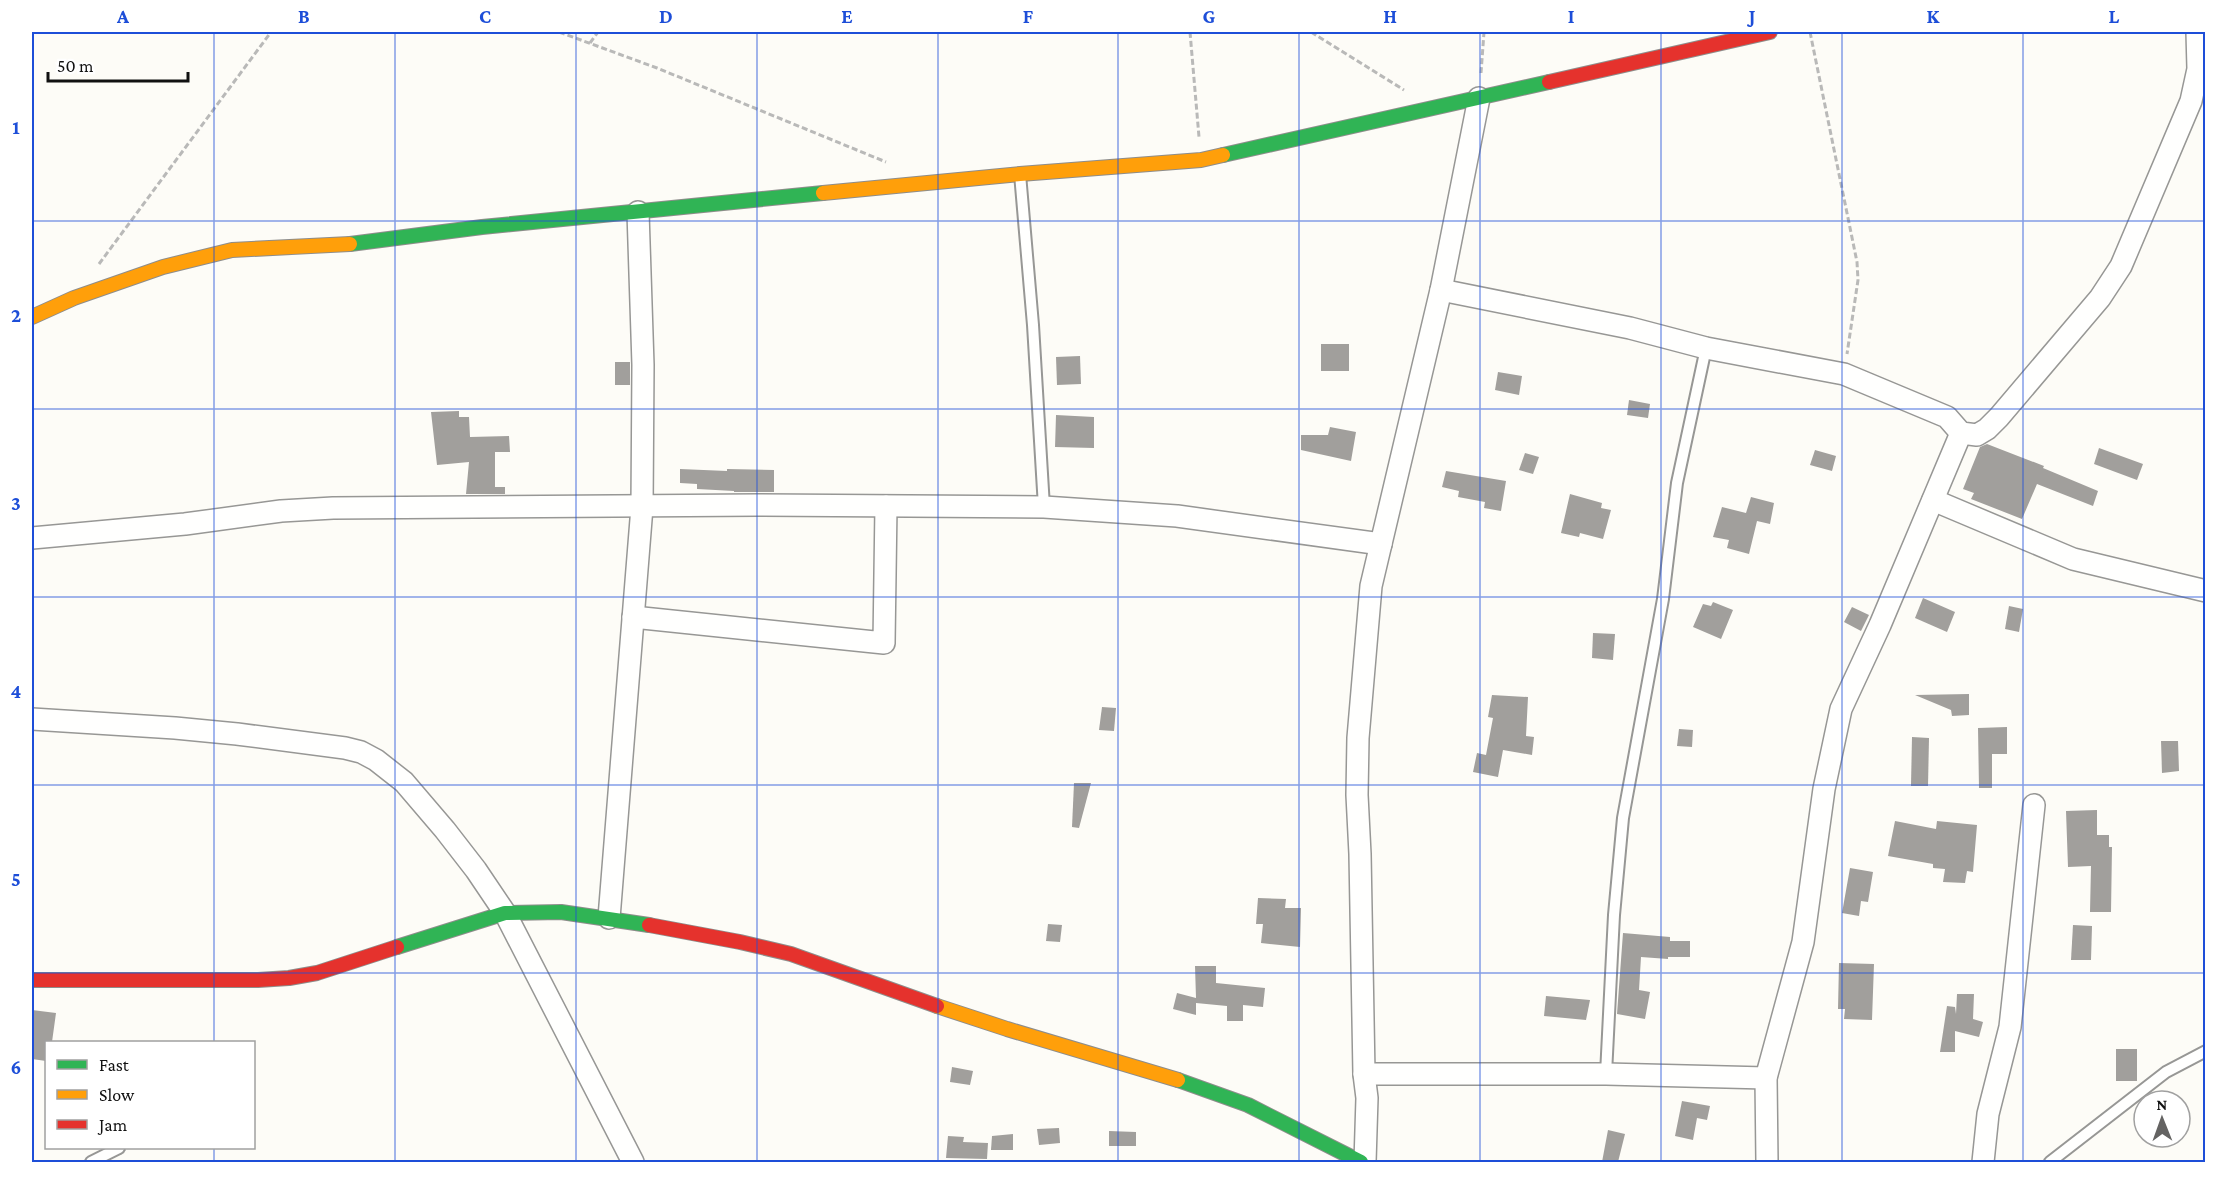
<svg xmlns="http://www.w3.org/2000/svg" width="2237" height="1194" font-family="'Crimson Pro',serif">
<style>
.building{fill:#a19f9c}
.lines{fill:none;stroke-linecap:round;stroke-linejoin:round}
.lane-casing{stroke:#979795;stroke-width:14}
.street-casing{stroke:#979795;stroke-width:24}
.fast-casing{stroke:#8e8d8b;stroke-width:16}
.slow-casing{stroke:#8e8d8b;stroke-width:16}
.jam-casing{stroke:#8e8d8b;stroke-width:16}
.path{stroke:#b9b9b8;stroke-width:3;stroke-dasharray:6 3;stroke-linecap:butt}
.lane{stroke:#fffffe;stroke-width:10}
.street{stroke:#fffffe;stroke-width:21}
.fast{stroke:#30b455;stroke-width:14}
.slow{stroke:#ff9f0a;stroke-width:14}
.jam{stroke:#e5322d;stroke-width:14}
.grid{fill:none;stroke:#1d4ed8;stroke-width:1.5;stroke-opacity:0.55}
.neatline{fill:none;stroke:#1d4ed8;stroke-width:2}
.grid-label{font-size:20px;text-anchor:middle;font-weight:bold;fill:#1d4ed8}
</style>
<rect width="100%" height="100%" fill="#fdfcf7"/>
<g class="building">
<rect x="1321" y="344" width="28" height="27"/>
<path d="M1080,356L1081,384L1057,385L1056,357Z"/>
<rect x="615" y="362" width="15" height="23"/>
<path d="M1498,372L1522,376L1519,395L1495,390Z"/>
<path d="M1629,400L1650,404L1648,418L1627,415Z"/>
<path d="M459,411V417H469L470,437L509,436L510,452H495V487H505V494H466L469,462L437,465L431,412Z"/>
<path d="M1056,415L1094,417V448L1055,447Z"/>
<path d="M1330,427L1356,432L1351,461L1301,450V435H1328Z"/>
<path d="M1987,444L2044,466L2043,468L2098,491L2093,506L2037,484L2022,519L1971,499L1974,493L1963,489L1980,447Z"/>
<path d="M2099,448L2143,464L2137,480L2094,464Z"/>
<path d="M1815,450L1836,456L1832,471L1810,465Z"/>
<path d="M1525,453L1539,457L1533,474L1519,470Z"/>
<path d="M680,469L727,471V469L774,470V492H734V491L697,489V484L680,483Z"/>
<path d="M1446,471L1506,481L1501,511L1484,508L1485,502L1458,497L1459,491L1442,487Z"/>
<path d="M1570,494L1602,503L1601,508L1611,510L1603,539L1580,533L1579,537L1561,533Z"/>
<path d="M1751,497L1774,503L1770,524L1757,521L1749,554L1727,548L1729,540L1713,537L1722,507L1746,513Z"/>
<path d="M1923,598L1955,612L1947,632L1915,618Z"/>
<path d="M1713,602L1733,610L1721,639L1693,627L1703,604L1711,606Z"/>
<path d="M2009,606L2023,609L2019,632L2005,629Z"/>
<path d="M1852,607L1869,615L1861,631L1844,622Z"/>
<path d="M1593,633L1615,634L1613,660L1592,658Z"/>
<path d="M1969,694V715L1952,716L1951,710L1915,695Z"/>
<path d="M1492,695L1528,697L1526,736L1534,737L1532,755L1503,750L1498,777L1473,772L1477,753L1486,755L1493,718L1488,717Z"/>
<path d="M1102,707L1116,708L1114,731L1099,730Z"/>
<path d="M2007,727V754H1992V788H1979L1978,728Z"/>
<path d="M1679,729L1693,730L1692,747L1677,746Z"/>
<path d="M1912,737L1929,738L1928,786H1911Z"/>
<path d="M2161,741H2178L2179,771L2162,773Z"/>
<path d="M1074,783H1091L1079,828L1072,827Z"/>
<path d="M2097,810V835H2109V847H2112L2111,912H2090L2091,866L2068,867L2066,811Z"/>
<path d="M1895,821L1936,829L1937,821L1977,825L1973,872L1967,871L1965,883L1943,882L1945,869L1933,868V864L1888,856Z"/>
<path d="M1850,868L1873,872L1868,902L1861,901L1859,916L1842,913Z"/>
<path d="M1258,898L1286,899L1285,908H1301L1300,947L1261,943L1263,924H1256Z"/>
<path d="M1048,924L1062,925L1060,942L1046,941Z"/>
<path d="M2073,925L2092,926L2091,960H2071Z"/>
<path d="M1623,933L1670,937V941H1690V957H1668V959L1641,957L1639,990L1650,992L1645,1019L1617,1014Z"/>
<path d="M1839,963L1874,964L1872,1020L1844,1019L1845,1009H1838Z"/>
<path d="M1195,966H1216V983L1265,988L1263,1007L1243,1005V1021H1227V1006L1196,1003V1015L1173,1009L1177,993L1196,998Z"/>
<path d="M1957,994H1974L1973,1019L1983,1022L1979,1037L1955,1031V1052H1940L1947,1006L1955,1007L1956,1014Z"/>
<path d="M1546,996L1590,1000L1586,1020L1544,1016Z"/>
<path d="M32,1010L56,1013L52,1042H46V1061L32,1059Z"/>
<rect x="2116" y="1049" width="21" height="32"/>
<path d="M952,1067L973,1071L970,1085L950,1082Z"/>
<path d="M1682,1101L1710,1106L1707,1120L1697,1118L1693,1140L1675,1136Z"/>
<path d="M1059,1128L1060,1143L1039,1145L1037,1129Z"/>
<path d="M1608,1130L1625,1134L1618,1162H1602Z"/>
<path d="M1109,1131L1136,1132V1146H1109Z"/>
<path d="M1013,1134V1150H991L992,1136Z"/>
<path d="M948,1136L964,1137L963,1142L988,1143L987,1159L946,1158Z"/>
</g>
<g class="lines">
<defs>
<g id="lane">
<path d="M1020,174L1033,325L1044,507"/>
<path d="M1606,1074L1614,915L1623,818L1663,599L1677,483L1706,348"/>
<path d="M91,1162L119,1148"/>
<path d="M2050,1162L2166,1072L2206,1051"/>
</g>
<g id="street">
<path d="M1441,290L1630,328L1706,348L1844,374L1947,417L1961,433L1977,435L1987,429L1999,417L2100,298L2121,266L2191,101L2198,69L2197,32"/>
<path d="M1933,500L2073,559L2206,591"/>
<path d="M32,538L185,524L281,511L333,508L758,505L1044,507L1177,516L1381,544"/>
<path d="M633,617L884,643L886,506"/>
<path d="M32,719L175,728L237,734L345,748L361,752L376,760L404,782L445,830L476,870L505,913L633,1162"/>
<path d="M609,918L642,507L643,365L638,212"/>
<path d="M1364,1074H1606L1766,1078"/>
<path d="M1365,1162L1367,1098L1364,1074L1360,854L1357,795L1358,738L1371,586L1441,290L1479,98"/>
<path d="M1767,1162L1766,1078L1803,942L1824,789L1841,709L1880,625L1961,433"/>
<path d="M1983,1162L1988,1114L2010,1027L2034,805"/>
</g>
<g id="fast">
<path d="M1223,155L1549,82"/>
<path d="M350,244L482,227L823,193"/>
<path d="M397,947L505,913L561,912L649,925"/>
<path d="M1178,1080L1248,1105L1361,1162"/>
</g>
<g id="slow">
<path d="M823,193L1020,174L1201,160L1223,155"/>
<path d="M32,317L74,298L163,267L232,250L350,244"/>
<path d="M937,1006L1007,1029L1178,1080"/>
</g>
<g id="jam">
<path d="M1549,82L1770,32"/>
<path d="M649,925L740,942L791,954L937,1006"/>
<path d="M32,980H258L289,978L317,973L397,947"/>
</g>
</defs>
<use href="#lane" class="lane-casing"/>
<use href="#street" class="street-casing"/>
<use href="#fast" class="fast-casing"/>
<use href="#slow" class="slow-casing"/>
<use href="#jam" class="jam-casing"/>
<g class="path">
<path d="M559,32L657,68L886,162"/>
<path d="M1190,32L1199,137"/>
<path d="M1311,32L1404,90"/>
<path d="M1810,32L1857,262L1858,280L1847,354"/>
<path d="M590,43L598,32"/>
<path d="M1481,73L1484,32"/>
<path d="M99,264L271,32"/>
</g>
<use href="#lane" class="lane"/>
<use href="#street" class="street"/>
<use href="#fast" class="fast"/>
<use href="#slow" class="slow"/>
<use href="#jam" class="jam"/>
</g>
<path class="grid" d="M214,32V1042M395,32V1162M576,32V1162M757,32V1162M938,32V1162M1118,32V1162M1299,32V1162M1480,32V1162M1661,32V1162M1842,32V1162M2023,32V1162M32,221H2206M32,409H2206M32,597H2206M32,785H2206M32,973H2206M214,1148V1162"/>
<rect width="2237" height="1194" fill="none" stroke="#ffffff" stroke-width="66"/>
<rect x="45" y="1041" width="210" height="108" fill="#ffffff" stroke="#a0a0a0" stroke-width="1.5"/>
<rect x="57" y="1060" width="30" height="9" fill="#30b455" stroke="#a0a0a0" stroke-width="1.5"/>
<text x="99" y="1071" font-size="18" fill="#111111">Fast</text>
<rect x="57" y="1090" width="30" height="9" fill="#ff9f0a" stroke="#a0a0a0" stroke-width="1.5"/>
<text x="99" y="1101" font-size="18" fill="#111111">Slow</text>
<rect x="57" y="1120" width="30" height="9" fill="#e5322d" stroke="#a0a0a0" stroke-width="1.5"/>
<text x="99" y="1131" font-size="18" fill="#111111">Jam</text>
<g transform="translate(2162 1119) rotate(359)"><circle r="28" fill="#ffffff" stroke="#a0a0a0" stroke-width="1.5"/>
<path d="M0-4.5L10 22L0 15L-10 22Z" fill="#646362"/>
<text y="-9" font-size="16" font-weight="bold" text-anchor="middle" fill="#111111">N</text>
</g>
<path d="M48 72v9h140v-9" fill="none" stroke="#111111" stroke-width="3"/>
<text x="57" y="72" font-size="18" fill="#111111" stroke="#ffffff" stroke-width="4.5" paint-order="stroke">50 m</text>
<rect x="33" y="33" width="2171" height="1128" class="neatline"/>
<g class="grid-label">
<text x="123" y="23">A</text>
<text x="304" y="23">B</text>
<text x="485" y="23">C</text>
<text x="666" y="23">D</text>
<text x="847" y="23">E</text>
<text x="1028" y="23">F</text>
<text x="1209" y="23">G</text>
<text x="1390" y="23">H</text>
<text x="1571" y="23">I</text>
<text x="1752" y="23">J</text>
<text x="1933" y="23">K</text>
<text x="2114" y="23">L</text>
<text x="16" y="134">1</text>
<text x="16" y="322">2</text>
<text x="16" y="510">3</text>
<text x="16" y="698">4</text>
<text x="16" y="886">5</text>
<text x="16" y="1074">6</text>
</g>
</svg>
